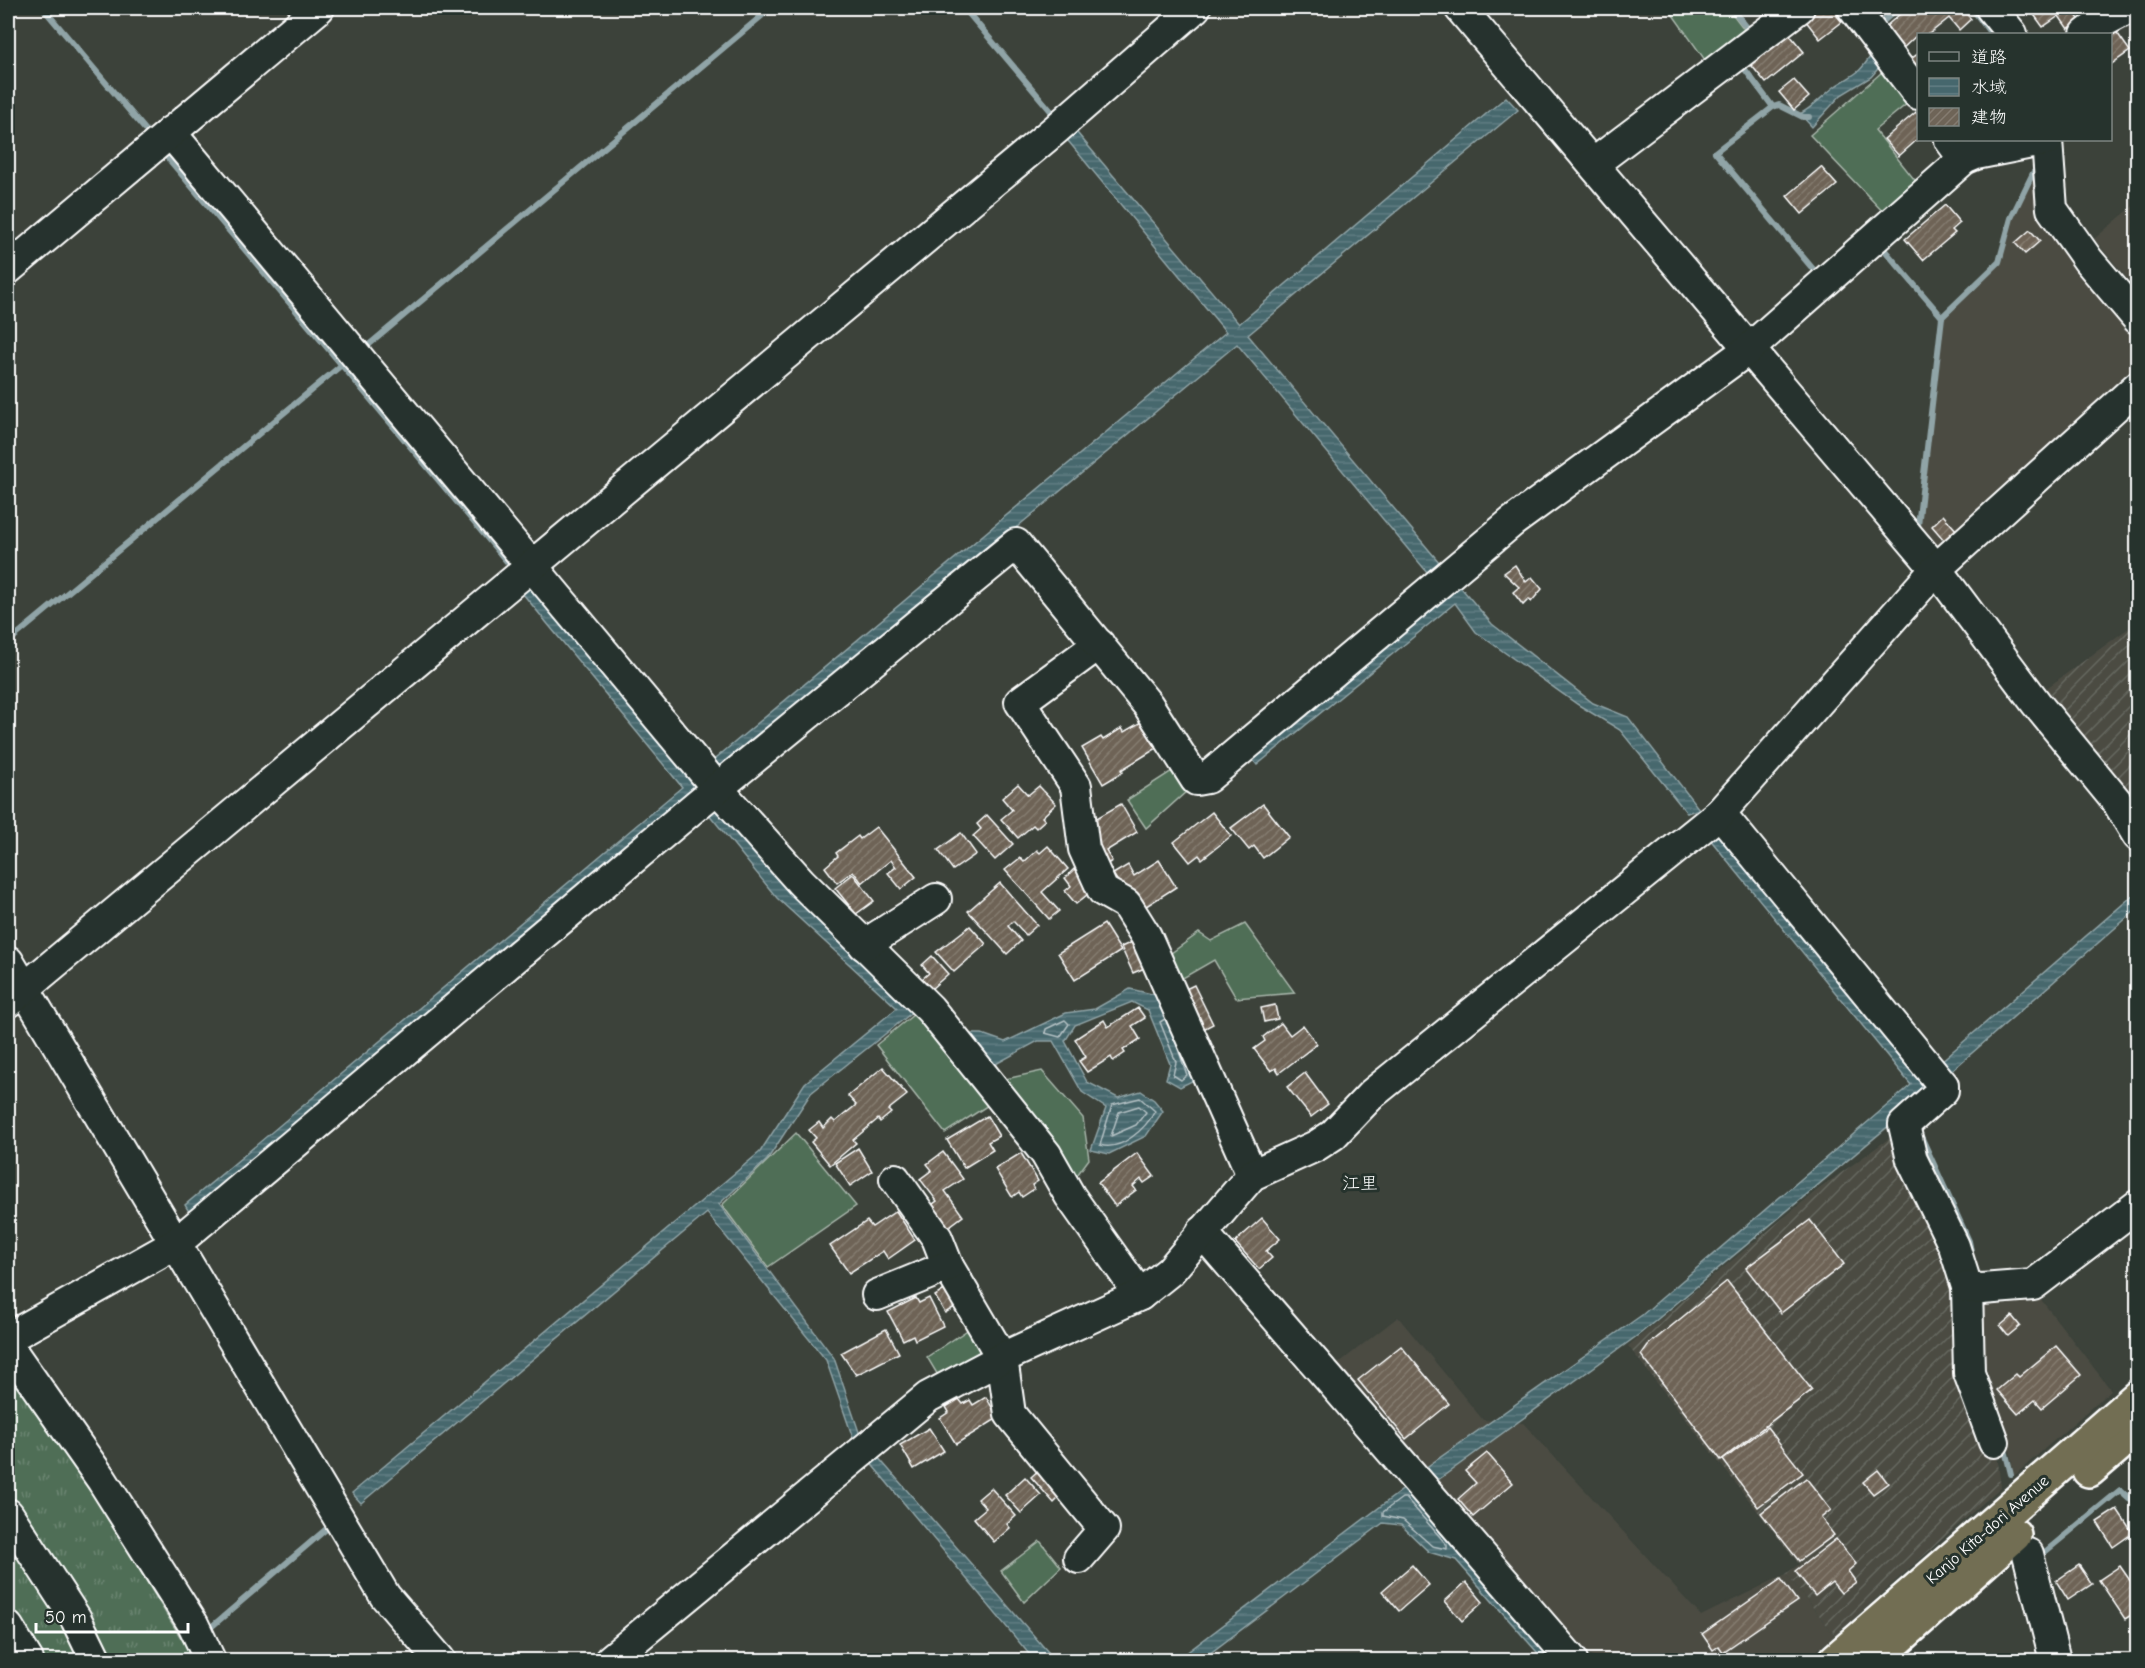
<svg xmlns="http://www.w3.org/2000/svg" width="2145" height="1668" font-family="'Comic Neue','Klee One',sans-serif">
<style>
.built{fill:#4b4c43}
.industrial{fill:url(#industrial-furrows)}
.grass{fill:url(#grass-tufts);stroke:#a8b6ab;stroke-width:1.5}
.garden{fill:#506e57;stroke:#a8b6ab;stroke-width:1.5}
.water{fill:url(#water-rules);stroke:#90a4a7;stroke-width:1.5}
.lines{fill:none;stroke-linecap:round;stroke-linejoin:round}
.shore{stroke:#b5c2c5;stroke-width:1.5}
.stream{stroke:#90a4a7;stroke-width:6}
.building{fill:url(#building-hatch);stroke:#fff;stroke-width:1.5}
.minor-casing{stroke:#fff;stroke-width:34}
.highway-casing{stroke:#fff;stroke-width:38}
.minor{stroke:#26332d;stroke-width:30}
.highway{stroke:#726e52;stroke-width:33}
.labels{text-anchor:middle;stroke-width:6;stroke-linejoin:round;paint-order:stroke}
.street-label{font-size:16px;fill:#fff;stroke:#26332d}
.neighbourhood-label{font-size:18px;fill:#fff;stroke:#26332d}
</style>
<defs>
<pattern id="industrial-furrows" width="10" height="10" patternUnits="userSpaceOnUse" patternTransform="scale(1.5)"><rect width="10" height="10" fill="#4b4c43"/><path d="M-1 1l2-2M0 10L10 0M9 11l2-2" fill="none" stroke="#66675f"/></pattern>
<pattern id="grass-tufts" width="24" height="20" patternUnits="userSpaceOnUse" patternTransform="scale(1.5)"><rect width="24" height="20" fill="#506e57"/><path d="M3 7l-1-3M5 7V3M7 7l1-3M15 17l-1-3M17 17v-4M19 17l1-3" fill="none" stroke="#6a8470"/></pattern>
<pattern id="water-rules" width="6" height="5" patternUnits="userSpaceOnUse" patternTransform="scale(1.5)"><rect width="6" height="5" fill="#46676d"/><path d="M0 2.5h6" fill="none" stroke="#627e83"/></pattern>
<pattern id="building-hatch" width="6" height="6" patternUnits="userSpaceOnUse" patternTransform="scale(1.5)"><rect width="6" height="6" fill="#6e6457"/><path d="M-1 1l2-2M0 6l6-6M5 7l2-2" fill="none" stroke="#847b70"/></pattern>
</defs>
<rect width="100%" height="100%" fill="#3c423a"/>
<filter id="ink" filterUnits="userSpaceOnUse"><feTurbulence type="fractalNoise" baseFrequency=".0167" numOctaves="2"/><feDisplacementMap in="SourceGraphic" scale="12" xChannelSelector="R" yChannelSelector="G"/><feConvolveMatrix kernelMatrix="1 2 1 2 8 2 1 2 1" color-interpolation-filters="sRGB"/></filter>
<g filter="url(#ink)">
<g class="built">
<path d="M2035,167L2050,230L2137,336V370L1943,550L1920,526L1943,317L1997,266L2009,218Z"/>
<path d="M2137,203V290L2094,239Z"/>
<path d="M2035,1292L2111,1390L2014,1476L2007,1432L1984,1362L1982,1298Z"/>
<path d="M1398,1317L1483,1420L1523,1423L1701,1616L1786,1574L1835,1635L1806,1660H1598L1564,1637L1330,1370Z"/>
</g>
<g class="industrial">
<path d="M2137,622V805L2128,790L2044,690Z"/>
<path d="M1898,1132L1949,1245L1996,1445L2001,1487L1835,1635L1786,1574L1799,1564L1628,1346L1816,1191Z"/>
</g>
<path class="grass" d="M8,1375L75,1464L186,1646L191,1660H8Z"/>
<g class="garden">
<path d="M1668,8H1728L1744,29L1705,60Z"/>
<path d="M1890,65L1914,98L1875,130L1922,189L1887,216L1810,135Z"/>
<path d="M1175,769L1188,790L1146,828L1127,800Z"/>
<path d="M1245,924L1295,993L1236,998L1214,960L1176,982L1167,956L1199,933L1211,941Z"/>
<path d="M918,1011L993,1102L945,1133L876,1045Z"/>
<path d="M1042,1071L1083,1118L1089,1159L1072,1182L1001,1080Z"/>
<path d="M796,1133L856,1206L768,1267L722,1205Z"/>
<path d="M972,1327L990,1352L939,1377L927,1357Z"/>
<path d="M1040,1541L1061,1567L1024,1602L1001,1571Z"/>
</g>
<g class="water">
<path d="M1872,54L1882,64L1871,77L1841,95L1812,127L1800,114C1815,106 1824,94 1837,85C1857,72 1858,75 1872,54Z"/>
<path d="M1506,97L1518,110L1248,335L1439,562L1427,572L1237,344L720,774L710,763L1226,332L1064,136L1072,127L1239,324Z"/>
<path d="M532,579L701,783L192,1217L185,1205L682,787L519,589Z"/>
<path d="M1457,583L1492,624L1593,703L1628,717L1699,809L1687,813L1620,730L1577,704L1476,632L1455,603L1257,765L1248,754Z"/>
<path d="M718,803L914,1011L811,1093L767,1160L719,1204L834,1358L860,1435L853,1438L826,1360L707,1213L361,1503L352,1493L760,1152L805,1083L897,1008L777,898L708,813Z"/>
<path d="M1719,830L1929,1084L1928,1093L1641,1333L1431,1485L1421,1471L1642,1315L1911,1085L1709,838Z"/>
<path d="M2137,892V909L1949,1073L1939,1063Z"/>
<path d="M1130,989L1160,996L1194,1080L1180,1087L1166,1079L1170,1064L1148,1010L1132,1002L1075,1025L1065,1041L1087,1082L1118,1098L1141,1091L1154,1100L1163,1111L1146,1136L1109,1154L1091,1150L1106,1108L1082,1092L1053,1041H1038L992,1066L968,1034H982L1005,1042L1066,1013L1095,1009Z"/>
<path d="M876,1455L1055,1660H1034L869,1461Z"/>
<path d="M1405,1488L1559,1660H1544L1456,1560L1429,1552L1401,1525L1383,1523L1201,1660H1177Z"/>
</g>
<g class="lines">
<g class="shore">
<path d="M1165,1019L1160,1022L1176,1062L1173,1075L1181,1080L1187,1075L1177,1046"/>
<path d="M1065,1020L1069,1024L1060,1037L1045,1033L1046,1029Z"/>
<path d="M1140,1098L1155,1111C1146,1128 1121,1152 1100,1145L1112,1105Z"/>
<path d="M1139,1106L1146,1112L1136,1125L1111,1136L1119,1112Z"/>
<path d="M1402,1498H1406L1447,1545V1549L1432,1546L1403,1520L1383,1516V1512Z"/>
</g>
<g class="stream">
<path d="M43,8L148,133"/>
<path d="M964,8L1056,117"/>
<path d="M1732,8L1749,30L1746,33"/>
<path d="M1972,8L1991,34"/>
<path d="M2084,8L2092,14"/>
<path d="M1878,26L1898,8"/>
<path d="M1741,64L1773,107L1715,152L1818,275"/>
<path d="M1773,107L1779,105L1803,117H1809"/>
<path d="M167,157L514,570"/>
<path d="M1879,250L1882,247L1942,317"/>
<path d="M365,348L771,8"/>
<path d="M1922,532L1918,526L1942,317L1999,262L2011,218L2033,173"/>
<path d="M8,642L344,363"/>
<path d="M1920,1134L1969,1241L1971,1251"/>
<path d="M2004,1446L2011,1474"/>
<path d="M2041,1560L2040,1556L2120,1490L2138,1506"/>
<path d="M210,1628L331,1525"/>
</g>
</g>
<g class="building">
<path d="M1812,8H1842L1844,11L1837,16L1842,22L1820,39L1801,15Z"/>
<path d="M1874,8H1884L1887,11L1877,22L1869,13Z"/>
<path d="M1907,8L1914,11L1919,8H1961L1971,19L1959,30L1949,18L1929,34H1918L1897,54L1878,33Z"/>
<path d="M2038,8H2070L2080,20L2068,29L2059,16L2043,27L2032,12Z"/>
<path d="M2113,27L2130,51L2110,65V34Z"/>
<path d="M1785,29L1804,52L1766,83L1747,60Z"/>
<path d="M1918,54V80L1906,62Z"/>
<path d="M1794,80L1809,97L1794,110L1779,92Z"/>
<path d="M1916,112L1918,115V139L1899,156L1884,139Z"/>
<path d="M1821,167L1837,185L1802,214L1787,196Z"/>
<path d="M1945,205L1960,223L1952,230L1955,233L1923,260L1905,239Z"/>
<path d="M2030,230L2040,241L2025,254L2015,243Z"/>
<path d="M1943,515L1956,530L1944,540L1932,526Z"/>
<path d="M1515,565L1526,582L1532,577L1542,589L1531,602L1529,599L1523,605L1513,592L1519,587L1504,573Z"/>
<path d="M1141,722L1157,748L1121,770L1123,772L1103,784L1082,748L1101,737L1103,740L1122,728L1124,732Z"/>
<path d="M1018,784L1028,795L1039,786L1056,804L1042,817L1045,820L1036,828L1033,825L1018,838L1001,819L1012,810L1002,798Z"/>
<path d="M1121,804L1137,832L1106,851L1112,861L1101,868L1088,823Z"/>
<path d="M1263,804L1289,837L1263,858L1254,846L1249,850L1231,828Z"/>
<path d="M1212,812L1231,836L1202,859L1199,855L1190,862L1174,842Z"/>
<path d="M987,815L1013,844L995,860L973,836L981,829L977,824Z"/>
<path d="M876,827L916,877L901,889L888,873L896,867L891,860L862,883L853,871L837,883L825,867L838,856L836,853L858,836L860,839Z"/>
<path d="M961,833L976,854L953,870L938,850Z"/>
<path d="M1048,846L1068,869L1042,892L1059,911L1049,919L1005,870L1020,858L1024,862L1037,850L1040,853Z"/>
<path d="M1159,860L1176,887L1137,912L1113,874L1128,865L1134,876Z"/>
<path d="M1074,869L1093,890L1076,904L1065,891L1071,886L1065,878Z"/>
<path d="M853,874L874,901L856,914L835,888Z"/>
<path d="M1000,883L1037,925L1026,935L1013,921L1008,926L1021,941L1007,954L968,911Z"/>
<path d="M1104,924L1121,951L1075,980L1058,953Z"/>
<path d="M970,926L986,944L954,972L936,952Z"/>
<path d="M1137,940L1149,966L1133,973L1121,947Z"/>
<path d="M932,956L948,974L931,989L922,979L929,973L922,965Z"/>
<path d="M1194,985L1213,1024L1196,1033L1177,993Z"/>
<path d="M1275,1005L1278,1019L1264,1022L1261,1008Z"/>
<path d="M1138,1008L1145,1018L1132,1026L1140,1039L1123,1050L1125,1053L1113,1061L1111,1057L1087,1072L1079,1061L1086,1057L1075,1039L1104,1020L1108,1027Z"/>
<path d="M1281,1023L1290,1035L1303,1025L1317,1044L1279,1073L1276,1068L1271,1071L1254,1049L1265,1041L1263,1037Z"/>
<path d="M883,1067L907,1095L888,1110L891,1113L880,1122L878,1119L853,1140L856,1143L830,1165L811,1142L816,1138L809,1130L819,1122L823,1128L832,1119L835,1122L856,1105L848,1096Z"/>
<path d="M1305,1073L1328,1104L1311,1117L1287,1087Z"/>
<path d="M987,1116L999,1136L988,1142L993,1150L964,1168L947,1140Z"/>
<path d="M858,1148L872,1171L850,1186L835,1163Z"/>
<path d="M943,1152L963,1179L945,1191L963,1216L943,1231L926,1209L937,1201L920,1179L932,1170L927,1164Z"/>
<path d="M1021,1153L1038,1181L1032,1185L1034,1189L1022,1197L1019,1192L1012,1197L995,1169Z"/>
<path d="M1137,1153L1154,1176L1144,1183L1141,1179L1133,1186L1136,1190L1115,1206L1098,1183Z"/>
<path d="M896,1211L915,1240L888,1259L883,1251L849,1273L830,1246L867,1221L872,1227Z"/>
<path d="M1262,1218L1280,1239L1266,1251L1272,1258L1259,1269L1235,1242Z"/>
<path d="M1810,1220L1844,1264L1781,1313L1746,1268Z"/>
<path d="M1727,1281L1812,1390L1721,1460L1641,1355L1648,1345Z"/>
<path d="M949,1287L960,1304L945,1313L935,1296Z"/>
<path d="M916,1298L919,1303L929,1298L943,1326L915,1340L913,1335L903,1340L888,1312Z"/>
<path d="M2012,1316L2020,1326L2008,1336L2000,1326Z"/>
<path d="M886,1329L899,1353L856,1375L841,1353Z"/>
<path d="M1401,1346L1449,1404L1406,1439L1358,1380Z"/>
<path d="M2056,1346L2081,1375L2042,1408L2035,1400L2018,1414L1997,1390L2016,1374L2019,1377Z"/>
<path d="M986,1397L998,1418L956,1444L940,1418L949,1412L946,1407L959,1399L963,1404L970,1400L973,1405Z"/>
<path d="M1767,1427L1803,1473L1758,1507L1723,1460Z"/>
<path d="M929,1428L944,1451L914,1469L900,1445Z"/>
<path d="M1487,1453L1513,1483L1473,1517L1458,1499L1476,1483L1465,1471Z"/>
<path d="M1041,1468L1064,1493L1054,1503L1031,1477Z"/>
<path d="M1878,1470L1888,1483L1873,1494L1863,1482Z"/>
<path d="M1025,1477L1041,1495L1021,1513L1005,1495Z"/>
<path d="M1806,1478L1831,1510L1821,1518L1834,1535L1799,1561L1761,1513Z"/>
<path d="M991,1488L1016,1516L1007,1524L1010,1528L994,1542L974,1518L986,1508L978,1499Z"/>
<path d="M2117,1509L2133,1533L2113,1547L2097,1522Z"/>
<path d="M1836,1539L1856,1564L1848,1571L1856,1582L1841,1593L1832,1582L1815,1596L1795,1571Z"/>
<path d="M1412,1565L1429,1585L1399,1611L1382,1591Z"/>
<path d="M2079,1565L2092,1584L2068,1600L2056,1581Z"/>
<path d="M2120,1566L2138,1592V1611L2125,1619L2099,1580Z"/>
<path d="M1781,1579L1797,1601L1723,1652L1719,1646L1713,1650L1702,1634Z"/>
<path d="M1466,1582L1483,1602L1462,1621L1445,1601Z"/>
</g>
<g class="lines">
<defs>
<g id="minor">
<path d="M1460,8L1936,569L2036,703L2118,803L2138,836"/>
<path d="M1853,8L1918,94"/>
<path d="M1991,8L2012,34"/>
<path d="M2086,34L2099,24L2129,8"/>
<path d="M170,132L717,788L801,882L930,1009L1046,1154L1070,1196L1140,1295"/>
<path d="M1950,140L1964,159"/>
<path d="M2047,140L2052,209L2088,260L2138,319"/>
<path d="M1593,164L1799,8"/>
<path d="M8,269L319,8"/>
<path d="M1099,644L1020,702L1076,786L1084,849L1103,891L1126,904L1146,936L1252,1175"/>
<path d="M1720,813L1943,1085V1090L1904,1125L1912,1160L1954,1246L1967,1287L1969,1373L1994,1442"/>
<path d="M864,945L936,899"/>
<path d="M8,961L385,1596L440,1660"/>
<path d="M8,1002L1055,130L1195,8"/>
<path d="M895,1179L937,1238L948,1266L1002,1358L1010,1414L1104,1529L1079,1558"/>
<path d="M1202,1232L1572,1660"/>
<path d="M1967,1287L1982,1289L2033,1285L2138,1205"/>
<path d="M877,1295L948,1266"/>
<path d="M8,1338L175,1244L698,804L1016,544L1148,705L1196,780L1207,778L1512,522L1749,349L1964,159L1976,154L2047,140"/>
<path d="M8,1346L102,1480L193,1624L210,1660"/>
<path d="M8,1514L76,1619L96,1660"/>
<path d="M2028,1554L2055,1660"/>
<path d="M8,1627L28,1660"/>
<path d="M610,1660L928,1397L1002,1358L1140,1295L1170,1271L1252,1175L1316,1146L1333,1135L1372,1094L1720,813L1936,569L2138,386"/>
</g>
<g id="highway">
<path d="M2089,1470L2138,1428"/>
<path d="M1836,1660L2138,1397"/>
<path d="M1874,1660L2014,1535"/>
</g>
</defs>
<use href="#minor" class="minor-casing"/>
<use href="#highway" class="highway-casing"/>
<use href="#minor" class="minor"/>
<use href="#highway" class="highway"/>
</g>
</g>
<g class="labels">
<g class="street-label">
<text transform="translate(1987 1529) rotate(-41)" y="6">Kanjo Kita-dori Avenue</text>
</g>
<g class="neighbourhood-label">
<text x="1360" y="1189">江里</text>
</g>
</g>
<rect width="2145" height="1668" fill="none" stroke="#26332d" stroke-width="30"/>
<rect x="15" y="15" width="2115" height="1638" fill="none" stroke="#fff" stroke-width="2" filter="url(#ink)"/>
<rect x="1917" y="33" width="195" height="108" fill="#26332d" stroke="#7d8581" stroke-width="1.5"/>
<rect x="1929" y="52" width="30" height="9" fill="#26332d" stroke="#7d8581" stroke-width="1.5"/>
<text x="1971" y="63" font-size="18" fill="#ffffff">道路</text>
<rect x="1929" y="78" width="30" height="18" fill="url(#water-rules)" stroke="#7d8581" stroke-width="1.5"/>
<text x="1971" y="93" font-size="18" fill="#ffffff">水域</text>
<rect x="1929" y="108" width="30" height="18" fill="url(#building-hatch)" stroke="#7d8581" stroke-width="1.5"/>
<text x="1971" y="123" font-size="18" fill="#ffffff">建物</text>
<path d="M36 1623v9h152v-9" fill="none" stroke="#ffffff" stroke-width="3"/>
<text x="45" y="1623" font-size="18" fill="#ffffff" stroke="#26332d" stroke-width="4.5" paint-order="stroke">50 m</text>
</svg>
